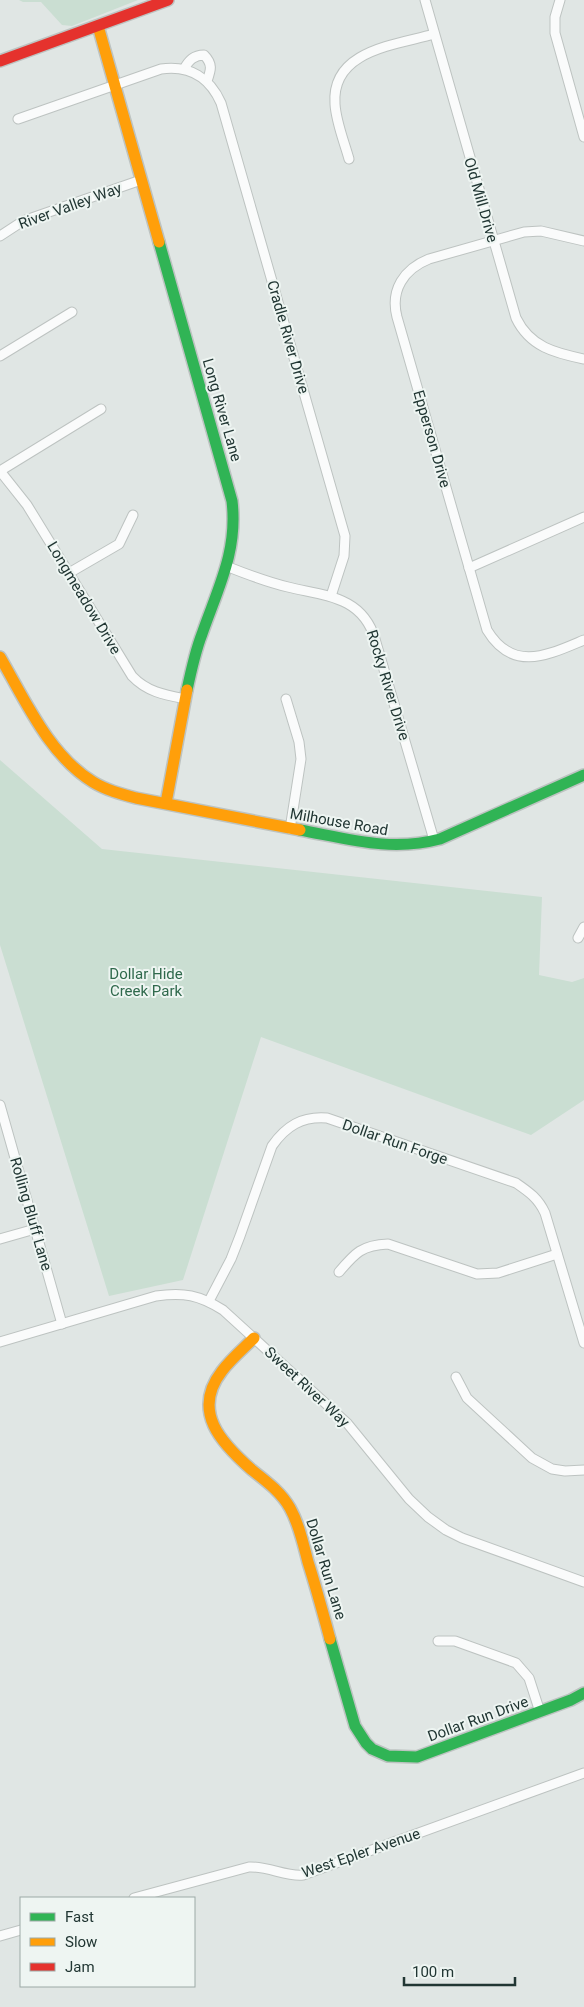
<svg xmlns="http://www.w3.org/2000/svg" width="584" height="2007" font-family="Roboto,sans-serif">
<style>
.green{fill:#caded2}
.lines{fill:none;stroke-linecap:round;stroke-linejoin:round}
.street-casing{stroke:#bdc3c1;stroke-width:11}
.fast-casing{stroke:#bdc3c1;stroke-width:14}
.slow-casing{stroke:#bdc3c1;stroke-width:14}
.jam-casing{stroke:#bdc3c1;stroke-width:14}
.street{stroke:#fafbfb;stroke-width:9}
.fast{stroke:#30b455;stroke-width:11}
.slow{stroke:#ff9f0a;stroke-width:11}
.jam{stroke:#e5322d;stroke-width:11}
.labels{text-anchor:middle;stroke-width:4;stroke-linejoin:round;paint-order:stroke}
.street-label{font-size:15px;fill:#213633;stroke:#eef5f2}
.park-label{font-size:15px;fill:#2f694c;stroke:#eef5f2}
</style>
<rect width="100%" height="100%" fill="#e0e6e4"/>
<g class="green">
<path d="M19,0H138L72,26L62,25L41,2H23Z"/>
<path d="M0,760L102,849L542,897L539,975L572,982L584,978V1100L531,1135L261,1037L183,1280L109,1296L0,945Z"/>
</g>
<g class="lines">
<defs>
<g id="street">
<path d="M425,0L516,318C530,347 555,353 584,359"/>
<path d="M560,0L555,17V33L584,137"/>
<path d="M184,69C189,60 194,55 204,55C213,64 211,70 207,81"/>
<path d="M18,119L161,69C190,65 210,78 221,103L345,536L344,556L331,596"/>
<path d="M349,159C344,141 336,122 335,104C331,50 396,45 434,34"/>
<path d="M0,236L23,221L141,180"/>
<path d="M584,241L541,231L524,232L429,259C404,269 390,290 397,317L487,630C513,673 548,655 584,640"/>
<path d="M0,356L72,312"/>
<path d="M0,471L27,505L132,676C147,692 165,695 186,699"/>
<path d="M0,471L101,409"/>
<path d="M226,566C246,574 267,582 288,587C325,596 362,596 375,639L434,840"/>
<path d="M469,568L584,517"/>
<path d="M69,573L119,544L133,515"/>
<path d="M286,699L299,742L301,759L290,829"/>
<path d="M578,938L584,927"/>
<path d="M0,1105L62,1324"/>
<path d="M0,1239L35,1229"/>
<path d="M339,1272C355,1253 362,1245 388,1244L477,1274L498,1273L557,1254"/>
<path d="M209,1301L231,1259L240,1236L272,1146C286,1126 302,1116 327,1118L516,1183C529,1192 538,1198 545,1213L584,1343"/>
<path d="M0,1342L156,1296C184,1292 199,1295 223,1310L347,1423L409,1499L428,1517L446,1530L462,1538L584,1582"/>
<path d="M456,1377L467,1398L532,1458L552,1469L565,1471L584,1470"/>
<path d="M438,1641H455L516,1663L529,1678L540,1712"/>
<path d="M134,1898L249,1867C268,1866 287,1877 303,1875L584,1773"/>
<path d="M0,1936L21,1930"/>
</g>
<g id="fast">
<path d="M159,242L232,501C238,551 218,588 202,634C195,652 191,671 187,690"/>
<path d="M300,830C349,839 391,852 440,839L584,775"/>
<path d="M330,1639L355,1726L366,1743L372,1749L388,1756L417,1757L571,1700L584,1693"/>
</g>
<g id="slow">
<path d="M98,26L159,242"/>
<path d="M0,657C25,700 49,755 93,782C106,790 121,794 136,798L300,830"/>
<path d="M166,803L187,690"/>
<path d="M254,1338C243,1349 231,1359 222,1371C191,1411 221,1443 252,1470C266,1481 281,1492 290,1508C299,1524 303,1543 308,1562C316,1587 323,1613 330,1639"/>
</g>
<path id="jam" d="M0,61L168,0"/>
</defs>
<use href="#street" class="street-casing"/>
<use href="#fast" class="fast-casing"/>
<use href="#slow" class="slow-casing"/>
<use href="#jam" class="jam-casing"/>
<use href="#street" class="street"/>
<use href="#fast" class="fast"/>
<use href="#slow" class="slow"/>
<use href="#jam" class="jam"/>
</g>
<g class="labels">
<g class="street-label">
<text transform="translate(481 200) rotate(74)" y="5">Old Mill Drive</text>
<text transform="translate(70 206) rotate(-20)" y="5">River Valley Way</text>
<text transform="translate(288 337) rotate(74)" y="5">Cradle River Drive</text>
<text transform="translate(222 410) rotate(74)" y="5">Long River Lane</text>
<text transform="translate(432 439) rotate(74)" y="5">Epperson Drive</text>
<text transform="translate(84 598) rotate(59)" y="5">Longmeadow Drive</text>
<text transform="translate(388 685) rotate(73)" y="5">Rocky River Drive</text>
<text transform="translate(339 822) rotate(10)" y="5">Milhouse Road</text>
<text transform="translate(395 1142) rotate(19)" y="5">Dollar Run Forge</text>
<text transform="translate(31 1214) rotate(74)" y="5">Rolling Bluff Lane</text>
<text transform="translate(307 1387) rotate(43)" y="5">Sweet River Way</text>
<text transform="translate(326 1569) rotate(73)" y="5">Dollar Run Lane</text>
<text transform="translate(478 1719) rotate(-20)" y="5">Dollar Run Drive</text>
<text transform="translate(361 1853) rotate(-19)" y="5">West Epler Avenue</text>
</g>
<g class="park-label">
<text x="146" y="979">Dollar Hide<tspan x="146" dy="17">Creek Park</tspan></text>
</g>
</g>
<rect x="20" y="1897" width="175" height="90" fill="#eef5f2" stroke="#9ca9a6"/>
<rect x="30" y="1913" width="25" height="8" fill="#30b455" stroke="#9ca9a6"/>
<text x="65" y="1922" font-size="15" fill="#213633">Fast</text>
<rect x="30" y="1938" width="25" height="8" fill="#ff9f0a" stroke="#9ca9a6"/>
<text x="65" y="1947" font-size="15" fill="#213633">Slow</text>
<rect x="30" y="1963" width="25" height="8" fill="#e5322d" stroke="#9ca9a6"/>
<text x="65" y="1972" font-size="15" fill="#213633">Jam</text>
<path d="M404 1977v8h111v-8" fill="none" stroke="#213633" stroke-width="2.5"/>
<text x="412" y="1977" font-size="15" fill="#213633" stroke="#eef5f2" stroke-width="4" paint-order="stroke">100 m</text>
</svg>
